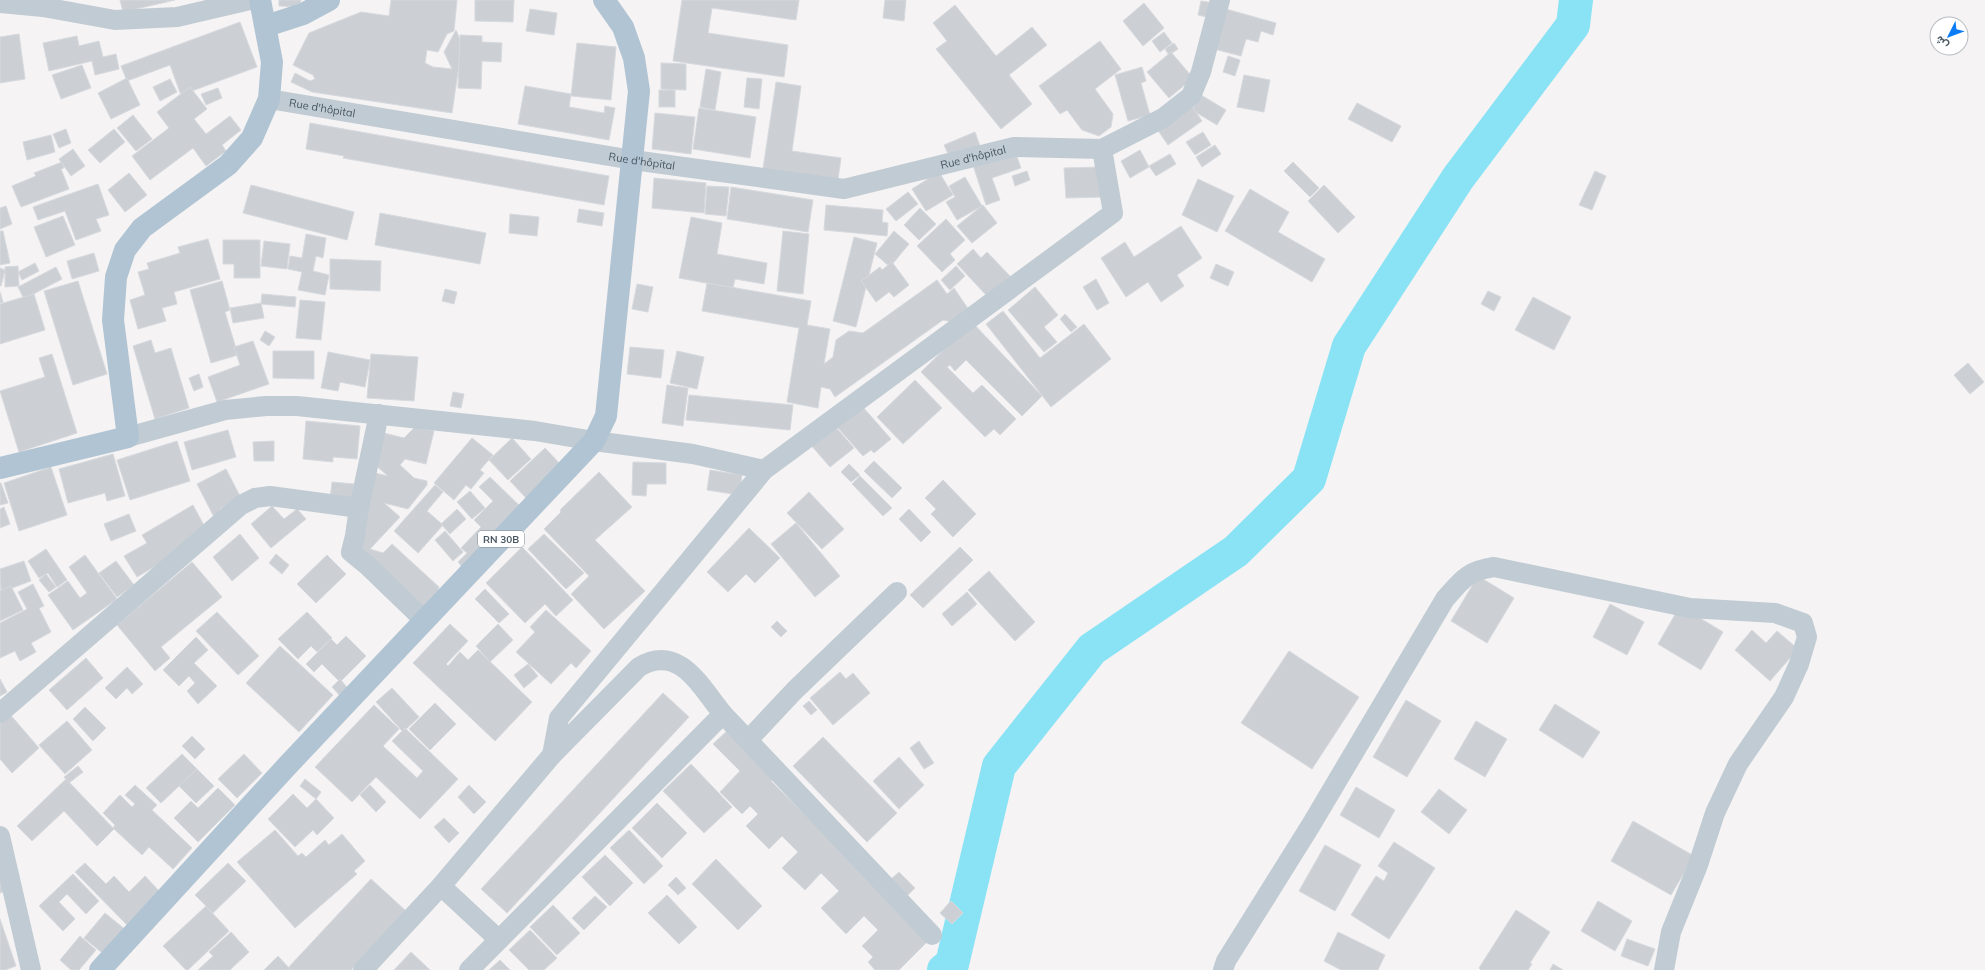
<svg xmlns="http://www.w3.org/2000/svg" width="1985" height="970" font-family="Mulish,Vazirmatn,sans-serif">
<style>
.lines{fill:none;stroke-linecap:round;stroke-linejoin:round}
.river{stroke:#89e3f5;stroke-width:34}
.building{fill:#ccd0d5;stroke:#d6d9de}
.minor{stroke:#c0cbd3;stroke-width:20}
.major{stroke:#b1c4d3;stroke-width:22}
.labels{text-anchor:middle;stroke-width:4;stroke-linejoin:round;paint-order:stroke}
.shield{fill:#fff;stroke:#7f8992;stroke-width:1}
.shield-label{font-size:10px;font-weight:bold;fill:#485763}
.street-label{font-size:11px;fill:#485763;stroke:#fff}
</style>
<rect width="100%" height="100%" fill="#f5f3f3"/>
<g class="lines">
<path class="river" d="M944,970L952,964L999,766L1092,649L1236,551L1309,479L1349,346L1458,178L1573,25L1576,0"/>
</g>
<g class="building">
<path d="M120,0H175L123,12Z"/>
<path d="M279,0H301L299,7L279,6Z"/>
<path d="M391,0H457L454,31L447,34L438,52L427,50L425,63L433,67L452,69L444,52L456,30L462,44L452,113L312,92L291,82L295,73L310,81L315,79L313,75L293,65L309,33L361,12L389,16Z"/>
<path d="M475,0H514L513,22L475,21Z"/>
<path d="M682,0H799L796,20L712,8L708,33L788,45L784,77L673,61Z"/>
<path d="M885,0H906L904,21L883,18Z"/>
<path d="M1201,1L1214,3L1211,18L1198,15Z"/>
<path d="M1144,3L1164,28L1143,46L1123,21Z"/>
<path d="M955,5L996,56L1032,27L1047,45L1009,75L1032,104L1001,129L936,49L947,41L933,23Z"/>
<path d="M530,9L557,13L554,35L526,31Z"/>
<path d="M1226,9L1276,23L1273,35L1261,31L1258,42L1246,39L1241,56L1214,49Z"/>
<path d="M240,22L257,67L181,95L170,65L127,81L121,66Z"/>
<path d="M1164,32L1172,43L1160,52L1152,41Z"/>
<path d="M19,34L25,79L0,83V37Z"/>
<path d="M460,35L482,36V42L502,43L501,62L482,61L481,89L458,88Z"/>
<path d="M77,36L79,46L99,41L103,57L116,54L119,69L95,75L92,61L49,71L43,43Z"/>
<path d="M1100,41L1121,69L1095,89L1113,114L1111,127L1099,136L1082,130L1067,110L1060,114L1039,86Z"/>
<path d="M577,43L616,47L611,100L571,96Z"/>
<path d="M1174,43L1178,49L1169,55L1165,49Z"/>
<path d="M1171,52L1193,78L1169,98L1147,72Z"/>
<path d="M1228,56L1240,60L1235,76L1223,72Z"/>
<path d="M661,63L686,64V90L661,89Z"/>
<path d="M82,65L91,88L61,99L52,75Z"/>
<path d="M1142,67L1146,81L1141,83L1150,115L1128,121L1115,75Z"/>
<path d="M706,69L721,72L715,110L700,107Z"/>
<path d="M1244,75L1270,80L1264,112L1237,107Z"/>
<path d="M127,78L140,105L111,119L98,93Z"/>
<path d="M747,78L762,79L759,109L744,107Z"/>
<path d="M170,79L177,92L160,101L153,87Z"/>
<path d="M776,82L801,86L792,151L841,158L837,186L762,175Z"/>
<path d="M525,86L571,94L569,107L604,113L605,106L615,108L609,140L518,124Z"/>
<path d="M190,87L207,109L194,119L206,134L230,116L241,130L222,145L226,151L206,166L193,148L150,180L132,156L169,128L157,112Z"/>
<path d="M218,88L222,98L206,105L201,94Z"/>
<rect x="659" y="90" width="16" height="17"/>
<path d="M1201,95L1226,110L1217,125L1192,110Z"/>
<path d="M1357,103L1401,126L1392,142L1348,119Z"/>
<path d="M1191,105L1202,121L1168,145L1157,129Z"/>
<path d="M699,108L756,117L750,158L693,149Z"/>
<path d="M655,113L695,117L691,154L652,149Z"/>
<path d="M133,115L152,139L136,151L117,128Z"/>
<path d="M310,123L609,176L604,205L343,158L344,156L306,149Z"/>
<path d="M66,129L71,143L59,148L53,134Z"/>
<path d="M114,129L125,142L100,163L88,150Z"/>
<path d="M975,132L980,146L950,158L944,145Z"/>
<path d="M1203,132L1211,145L1195,155L1186,142Z"/>
<path d="M51,135L55,152L27,160L23,142Z"/>
<path d="M1215,145L1221,154L1202,167L1196,157Z"/>
<path d="M73,149L85,166L71,176L59,159Z"/>
<path d="M1140,150L1149,167L1130,178L1121,161Z"/>
<path d="M1015,151L1021,168L992,178L1000,200L986,205L973,165Z"/>
<path d="M1170,154L1176,164L1156,176L1149,166Z"/>
<path d="M62,162L64,168L61,169L69,189L21,207L12,186L36,176L34,173Z"/>
<path d="M1293,162L1319,188L1310,197L1284,171Z"/>
<path d="M1101,167L1103,197L1066,198L1064,168Z"/>
<path d="M1027,171L1030,180L1015,186L1012,176Z"/>
<path d="M1595,171L1606,176L1592,210L1579,205Z"/>
<path d="M939,172L953,195L926,211L912,189Z"/>
<path d="M129,173L147,195L125,212L108,190Z"/>
<path d="M965,177L982,206L957,220L946,202L955,197L949,186Z"/>
<path d="M654,178L706,183L704,213L652,208Z"/>
<path d="M1198,179L1234,196L1217,232L1182,215Z"/>
<path d="M98,184L109,215L96,219L101,231L76,240L65,211L38,220L33,207Z"/>
<path d="M251,185L354,212L347,240L243,213Z"/>
<path d="M1324,185L1355,217L1338,233L1308,201Z"/>
<path d="M707,186L729,187L726,216L705,214Z"/>
<path d="M731,187L813,200L808,232L727,219Z"/>
<path d="M1250,189L1289,212L1278,232L1325,259L1312,282L1225,231Z"/>
<path d="M908,192L918,204L896,221L886,209Z"/>
<path d="M826,205L883,210L882,222L888,223L887,236L824,230Z"/>
<path d="M983,205L997,223L972,243L957,226Z"/>
<path d="M6,206L12,224L0,229V208Z"/>
<path d="M920,208L936,224L919,240L904,225Z"/>
<path d="M579,209L604,213L602,226L577,222Z"/>
<path d="M380,213L486,233L480,264L375,245Z"/>
<path d="M510,214L539,217L537,236L509,233Z"/>
<path d="M63,216L75,245L46,257L34,227Z"/>
<path d="M691,217L722,223L717,254L767,263L764,284L735,279L733,288L679,278Z"/>
<path d="M946,219L965,240L950,254L955,260L942,272L917,246Z"/>
<path d="M1181,226L1202,258L1177,275L1184,286L1161,302L1148,282L1126,297L1101,258L1125,242L1134,257Z"/>
<path d="M0,231H3L10,263L0,265Z"/>
<path d="M783,231L809,234L803,294L777,291Z"/>
<path d="M894,231L909,244L890,267L875,254Z"/>
<path d="M306,234L326,238L323,258L316,256L313,271L329,275L325,295L298,290L302,272L288,269L290,256L302,258Z"/>
<path d="M854,237L877,243L856,327L833,321Z"/>
<path d="M208,239L220,279L174,292L177,304L162,308L166,321L138,329L130,300L145,295L138,272L149,269L147,263L180,253L178,247Z"/>
<path d="M223,240H260V278H234V264H223Z"/>
<path d="M264,241L290,244L287,269L261,266Z"/>
<path d="M973,249L981,258L987,252L1010,276L988,297L957,264Z"/>
<path d="M94,253L99,271L72,279L67,261Z"/>
<path d="M330,259L381,261L380,291L330,289Z"/>
<path d="M892,262L909,285L894,297L889,292L876,302L861,281L880,267L882,270Z"/>
<path d="M35,263L39,271L22,280L18,272Z"/>
<path d="M1216,264L1234,272L1228,286L1210,278Z"/>
<path d="M18,266L19,286L5,287V267Z"/>
<path d="M956,266L965,276L950,290L941,280Z"/>
<path d="M56,267L62,279L24,299L18,287Z"/>
<path d="M0,268L5,270L1,286H0Z"/>
<path d="M1096,279L1109,303L1097,310L1083,287Z"/>
<path d="M937,280L947,294L954,288L969,310L952,322L943,320L835,397L830,389L821,387L818,408L787,402L799,328L702,311L707,283L811,301L807,325L830,329L824,364L833,357L836,340L849,331L863,333Z"/>
<path d="M78,281L107,374L73,385L44,291Z"/>
<path d="M222,281L230,310L225,312L238,355L211,363L190,290Z"/>
<path d="M637,284L653,287L648,312L632,309Z"/>
<path d="M1035,287L1058,315L1044,327L1057,342L1044,352L1008,310Z"/>
<path d="M445,289L457,292L454,304L442,301Z"/>
<path d="M1488,291L1501,297L1494,311L1481,304Z"/>
<path d="M0,292L3,302L0,303Z"/>
<path d="M34,294L45,330L0,344V304Z"/>
<path d="M262,294L296,297L295,307L261,304Z"/>
<path d="M1533,297L1571,317L1554,350L1515,330Z"/>
<path d="M300,300L325,302L321,340L296,338Z"/>
<path d="M261,303L264,318L233,323L230,308Z"/>
<path d="M1003,311L1040,358L1084,324L1111,359L1051,407L986,324Z"/>
<path d="M1065,314L1077,327L1071,332L1060,319Z"/>
<path d="M972,322L1042,396L1022,416L966,360L955,371L950,365L947,367L973,393L982,385L1016,419L1000,435L994,429L985,437L921,372Z"/>
<path d="M265,331L275,337L269,346L260,340Z"/>
<path d="M151,340L155,353L171,348L189,408L155,419L133,346Z"/>
<path d="M253,341L269,384L217,402L208,377L240,365L234,347Z"/>
<path d="M630,347L664,350L661,378L627,374Z"/>
<path d="M273,351H314V379L273,378Z"/>
<path d="M677,351L704,357L697,389L670,383Z"/>
<path d="M328,352L370,360L365,387L340,382L338,391L321,388Z"/>
<path d="M52,354L77,433L19,452L0,391L45,377L39,358Z"/>
<path d="M371,354L418,357L414,401L367,398Z"/>
<path d="M1968,363L1984,382L1970,394L1954,375Z"/>
<path d="M199,374L203,387L194,391L189,378Z"/>
<path d="M915,380L942,408L903,444L877,417Z"/>
<path d="M667,385L688,388L683,426L662,423Z"/>
<path d="M453,392L464,394L461,408L450,406Z"/>
<path d="M689,395L793,405L790,430L686,420Z"/>
<path d="M862,406L891,439L874,453L871,450L863,456L838,428Z"/>
<path d="M306,421L360,426L357,459L333,457V462L303,459Z"/>
<path d="M833,424L854,448L830,467L810,444Z"/>
<path d="M415,427L434,431L426,464L405,459L400,465L414,478L427,481V485L408,509L384,503L400,517L370,549L383,553L392,544L439,587L437,597L425,610L355,548L375,473L388,476L373,463L380,432L404,438Z"/>
<path d="M228,430L236,457L192,470L184,442Z"/>
<path d="M472,438L493,455L480,470L484,473L471,489L466,485L454,500L434,483Z"/>
<path d="M512,438L531,459L508,480L489,460Z"/>
<path d="M177,441L190,481L130,500L117,460Z"/>
<path d="M274,441V461H254L253,442Z"/>
<path d="M545,448L562,466L527,499L510,481Z"/>
<path d="M113,454L125,496L107,501L105,493L68,503L59,469Z"/>
<path d="M874,461L902,488L892,498L864,471Z"/>
<path d="M633,462L666,463V484H647L646,496L632,495Z"/>
<path d="M849,464L860,475L851,482L841,472Z"/>
<path d="M51,467L67,515L19,531L4,483Z"/>
<path d="M226,469L241,498L220,509L223,515L215,519L197,484Z"/>
<path d="M710,470L742,475L739,495L707,490Z"/>
<path d="M599,472L632,507L595,540L645,591L604,629L571,594L589,576L544,529L561,512L560,510Z"/>
<path d="M860,476L892,508L883,516L852,484Z"/>
<path d="M490,477L523,509L464,569L458,562L467,553L461,548L481,527L474,520L493,501L479,487Z"/>
<path d="M943,480L976,514L953,537L931,514L936,509L925,498Z"/>
<path d="M332,482L354,484L352,501L330,499Z"/>
<path d="M0,483H1L8,503L0,505Z"/>
<path d="M435,485L443,492L427,511L443,525L418,553L394,531Z"/>
<path d="M470,491L485,508L472,519L457,502Z"/>
<path d="M809,492L844,529L822,549L787,513Z"/>
<path d="M193,505L207,531L174,555L137,577L124,556L147,543L142,535Z"/>
<path d="M272,506L284,519L297,509L306,519L271,548L251,524Z"/>
<path d="M4,507L10,524L0,528V509Z"/>
<path d="M457,509L466,519L450,534L441,524Z"/>
<path d="M909,509L931,532L921,542L899,519Z"/>
<path d="M129,514L136,531L111,541L104,524Z"/>
<path d="M796,523L840,576L815,597L771,544Z"/>
<path d="M749,528L780,558L755,583L746,574L728,592L707,572Z"/>
<path d="M445,531L463,552L453,561L435,540Z"/>
<path d="M240,534L259,558L232,581L213,557Z"/>
<path d="M544,534L584,573L566,589L528,549Z"/>
<path d="M522,547L573,600L556,616L545,604L525,623L486,583Z"/>
<path d="M960,547L973,560L923,608L910,595Z"/>
<path d="M46,549L67,580L57,587L48,573L39,578L28,561Z"/>
<path d="M276,554L289,565L282,574L269,563Z"/>
<path d="M85,555L117,599L73,630L48,595L68,581L80,598L87,593L69,567Z"/>
<path d="M327,555L346,574L316,603L297,584Z"/>
<path d="M24,561L31,581L1,592L0,569Z"/>
<path d="M116,561L134,585L117,597L99,573Z"/>
<path d="M192,562L222,597L161,647L170,658L155,671L117,625Z"/>
<path d="M989,571L1035,622L1015,641L968,590Z"/>
<path d="M46,574L56,587L49,592L39,580Z"/>
<path d="M1478,576L1514,598L1487,643L1451,621Z"/>
<path d="M33,584L44,606L39,608L51,632L31,643L36,652L20,661L15,651L0,658V623L27,609L18,592Z"/>
<path d="M11,586L23,610L0,621V591Z"/>
<path d="M485,589L509,614L499,623L475,599Z"/>
<path d="M967,592L977,604L952,626L942,614Z"/>
<path d="M1610,604L1644,622L1627,655L1593,637Z"/>
<path d="M1680,606L1723,632L1701,670L1658,644Z"/>
<path d="M546,610L591,651L576,668L571,663L551,684L516,652L535,632L530,627Z"/>
<path d="M217,612L259,656L238,675L196,631Z"/>
<path d="M307,612L332,638L317,652L311,646L298,659L278,639Z"/>
<path d="M777,621L787,631L781,637L771,627Z"/>
<path d="M450,624L468,641L446,664L448,666L460,652L468,660L478,650L532,702L495,741L413,663Z"/>
<path d="M498,624L513,640L490,662L476,646Z"/>
<path d="M1752,630L1766,643L1777,631L1798,649L1770,681L1735,650Z"/>
<path d="M346,636L366,656L340,682L322,664L314,672L306,664L331,639L337,645Z"/>
<path d="M196,637L208,650L194,663L217,686L198,704L187,691L195,683L189,676L179,686L163,670Z"/>
<path d="M280,646L333,695L299,732L246,683Z"/>
<path d="M1289,651L1359,697L1312,769L1241,723Z"/>
<path d="M86,658L103,678L67,710L49,690Z"/>
<path d="M528,664L538,676L524,688L514,675Z"/>
<path d="M127,667L143,684L132,694L127,688L116,699L105,688Z"/>
<path d="M840,672L846,679L853,673L870,693L833,725L810,698Z"/>
<path d="M0,679L7,692L0,696Z"/>
<path d="M340,679L350,691L342,698L332,687Z"/>
<path d="M392,688L419,717L403,732L376,702Z"/>
<path d="M663,693L689,717L507,913L481,889Z"/>
<path d="M1406,700L1441,721L1407,777L1373,757Z"/>
<path d="M809,701L817,710L811,715L803,706Z"/>
<path d="M435,703L456,724L430,750L409,729Z"/>
<path d="M1555,704L1600,732L1583,758L1539,730Z"/>
<path d="M374,705L399,729L383,746L417,778L423,771L392,741L405,728L458,779L420,819L376,777L352,802L315,767Z"/>
<path d="M85,707L106,728L93,741L73,719Z"/>
<path d="M8,712L39,748L12,773L0,759V719Z"/>
<path d="M67,721L92,750L65,774L39,745Z"/>
<path d="M1476,721L1507,739L1485,777L1454,759Z"/>
<path d="M728,730L775,777L771,781L930,939L899,970H875L868,962L873,957L862,946L878,930L864,916L846,934L821,908L839,891L821,873L805,890L782,868L798,852L782,836L769,849L746,826L758,814L750,806L742,814L720,792L740,771L713,744Z"/>
<path d="M192,736L205,749L195,759L182,746Z"/>
<path d="M823,737L897,813L867,842L793,766Z"/>
<path d="M919,741L934,763L924,769L910,748Z"/>
<path d="M182,754L197,769L161,803L146,788Z"/>
<path d="M244,754L262,773L237,798L218,779Z"/>
<path d="M899,757L924,785L899,809L873,781Z"/>
<path d="M691,764L732,807L704,833L663,791Z"/>
<path d="M78,766L83,772L69,783L64,777Z"/>
<path d="M197,769L214,786L196,803L179,786Z"/>
<path d="M66,779L114,829L97,846L64,811L32,841L17,826Z"/>
<path d="M305,779L321,792L316,799L300,786Z"/>
<path d="M135,785L157,805L152,810L192,848L173,869L149,847L142,855L113,828L115,825L103,813L120,795L132,807L135,804L125,795Z"/>
<path d="M370,785L386,802L376,812L360,795Z"/>
<path d="M469,785L486,802L474,814L458,797Z"/>
<path d="M1356,787L1395,810L1379,838L1340,815Z"/>
<path d="M218,788L235,805L198,842L174,818L191,801L198,808Z"/>
<path d="M1439,789L1467,810L1449,834L1421,812Z"/>
<path d="M293,794L307,808L316,799L334,818L317,835L313,830L295,847L268,819Z"/>
<path d="M657,803L687,833L662,858L632,828Z"/>
<path d="M444,818L459,833L449,843L434,827Z"/>
<path d="M1633,821L1694,856L1671,895L1611,861Z"/>
<path d="M275,830L298,856L302,853L306,857L325,840L329,845L342,834L365,861L354,871L357,874L295,928L237,862Z"/>
<path d="M629,830L663,866L644,884L610,848Z"/>
<path d="M1394,842L1435,868L1389,939L1351,915L1376,876L1384,881L1388,873L1378,866Z"/>
<path d="M1325,845L1361,865L1335,911L1299,891Z"/>
<path d="M605,855L633,883L610,906L582,877Z"/>
<path d="M716,859L762,906L738,930L692,884Z"/>
<path d="M85,863L106,884L114,876L129,892L145,876L161,893L129,927L75,872Z"/>
<path d="M228,863L246,881L213,913L195,895Z"/>
<path d="M0,867L8,890L0,893Z"/>
<path d="M899,872L915,888L907,896L890,880Z"/>
<path d="M73,874L99,901L86,914L67,894L59,902L75,919L63,931L39,906Z"/>
<path d="M676,877L686,888L678,895L668,885Z"/>
<path d="M371,879L406,911L351,970H286Z"/>
<path d="M667,895L697,927L679,944L648,913Z"/>
<path d="M595,896L607,907L584,930L572,918Z"/>
<path d="M951,901L963,913L952,924L940,913Z"/>
<path d="M1598,901L1632,921L1615,951L1581,931Z"/>
<path d="M553,905L580,933L557,955L530,927Z"/>
<path d="M206,906L229,931L188,970H186L163,946Z"/>
<path d="M1516,910L1550,932L1530,963L1532,964L1528,970H1481L1479,968Z"/>
<path d="M105,913L127,931L106,956L84,938Z"/>
<path d="M0,919L16,966L5,970H0Z"/>
<path d="M530,930L557,958L544,970H529L509,950Z"/>
<path d="M231,932L249,952L230,970H198L213,956L209,952Z"/>
<path d="M1338,932L1385,955L1378,970H1341L1324,961Z"/>
<path d="M80,936L96,950L79,970H71L60,960Z"/>
<path d="M1627,939L1655,949L1648,966L1621,956Z"/>
<path d="M411,952L430,970H394Z"/>
<path d="M278,956L291,970H264Z"/>
<path d="M500,960L510,970H489Z"/>
<path d="M1553,964L1563,970H1550Z"/>
</g>
<g class="lines">
<g class="minor">
<path d="M0,3L43,7L115,20L177,17L250,0"/>
<path id="s1" d="M269,99L633,160L844,189L1014,147L1102,149L1163,118L1191,96L1201,72L1220,0"/>
<path d="M128,437L225,410L266,406H297L535,431L594,441L693,454L764,470L559,718L552,755L441,886L363,970"/>
<path d="M764,470L1113,213L1102,149"/>
<path d="M359,508L379,414"/>
<path d="M0,713L241,505L255,498L270,496L359,508L355,536L351,552L368,566L425,621"/>
<path d="M723,714L932,935"/>
<path d="M748,740L795,690L897,592"/>
<path d="M0,836L31,970"/>
<path d="M441,886L498,939"/>
<path d="M469,970L723,714C700,686 679,643 639,667L552,755"/>
<path d="M1223,970L1226,961L1311,825L1445,599C1462,580 1467,571 1494,567L1690,608L1775,613L1803,623L1807,637L1799,664L1784,697L1738,764L1715,813L1698,865L1671,932L1664,970"/>
</g>
<g class="major">
<path d="M266,26L303,14L329,0"/>
<path d="M0,468L128,437L113,320L116,277L125,250L142,228L228,165L252,138L269,99L272,62L260,0"/>
<path d="M100,970L288,765L594,441L606,416L639,91L634,58L623,27L604,0"/>
</g>
</g>
<g class="labels">
<rect class="shield" x="478" y="531" width="46" height="16" rx="3"/>
<g class="shield-label">
<text x="501" y="543">RN 30B</text>
</g>
<g class="street-label">
<text dy="4" stroke="none"><textPath href="#s1" startOffset="54">Rue d'hôpital</textPath></text>
<text dy="4" stroke="none"><textPath href="#s1" startOffset="715">Rue d'hôpital</textPath></text>
<text dy="4" stroke="none"><textPath href="#s1" startOffset="378">Rue d'hôpital</textPath></text>
</g>
</g>
<g transform="translate(1949 36) rotate(228)"><circle r="19" fill="#ffffff" stroke="#b6bcc1"/>
<path d="M0-3L7 15L0 10L-7 15Z" fill="#0a7cf8"/>
<text y="-6" font-size="11" font-weight="bold" text-anchor="middle" fill="#485763">ش</text>
</g>
</svg>
